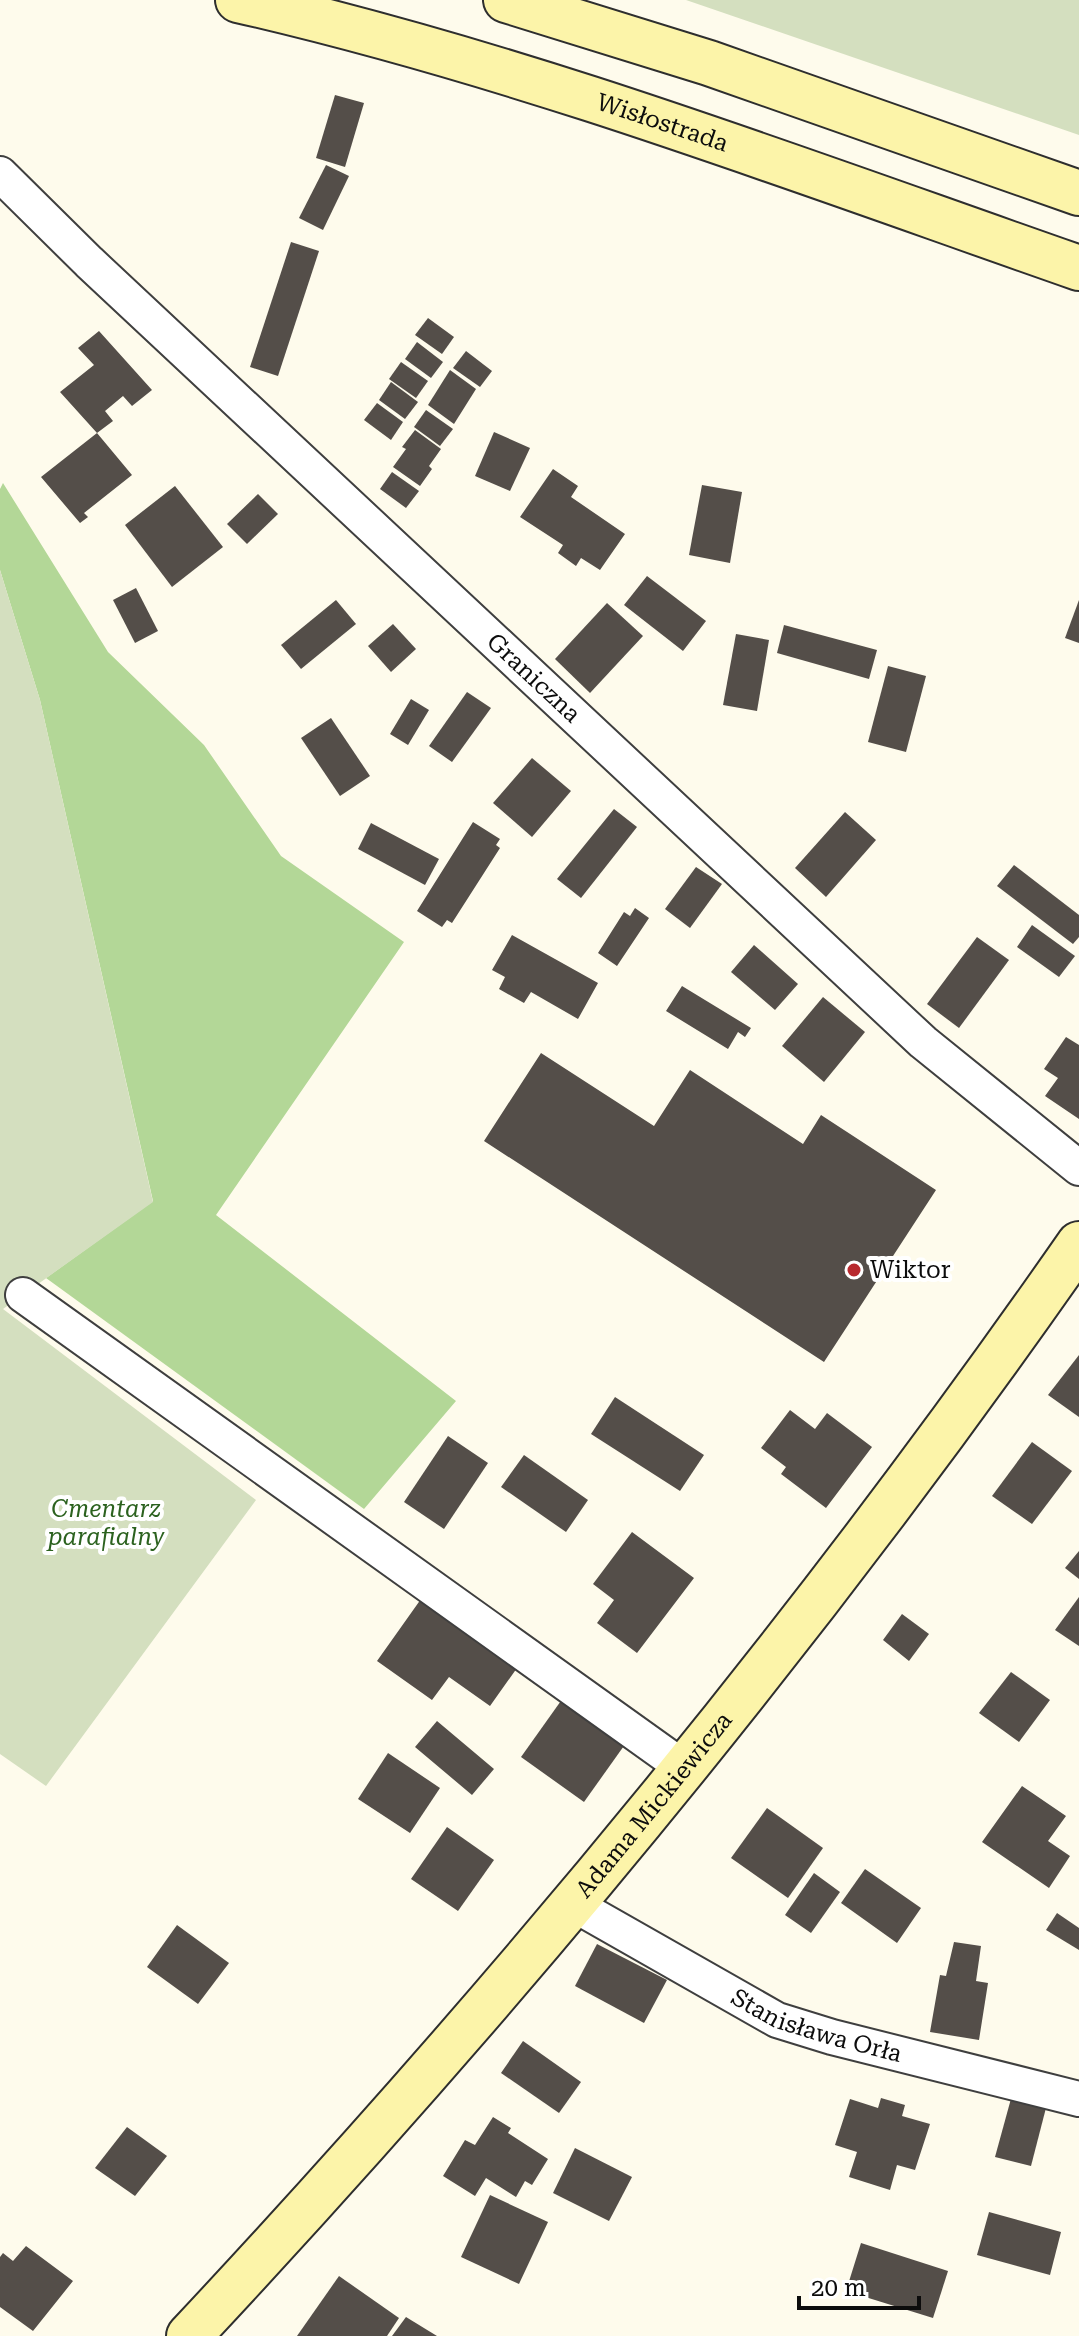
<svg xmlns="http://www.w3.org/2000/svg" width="1079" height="2336" font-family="'Roboto Serif',serif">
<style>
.forest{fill:#b3d797}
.cemetery{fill:#d4dfbf}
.building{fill:#544e49}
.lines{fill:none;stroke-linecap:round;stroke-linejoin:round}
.street-casing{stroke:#3f3f3f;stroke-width:38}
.secondary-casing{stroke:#2e2e2e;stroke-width:48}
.street{stroke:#fff;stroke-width:34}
.secondary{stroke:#fcf4a9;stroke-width:44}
.poi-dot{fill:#b8292e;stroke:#fff;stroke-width:3}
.labels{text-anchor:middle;stroke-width:8;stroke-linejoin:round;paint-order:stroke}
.street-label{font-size:24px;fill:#0c0c0c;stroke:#fff}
.poi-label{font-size:24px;fill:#0c0c0c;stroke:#fff;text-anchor:start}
.park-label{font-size:24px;font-style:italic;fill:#2c621f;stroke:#fff}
</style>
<rect width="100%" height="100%" fill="#fefbec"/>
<path class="forest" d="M3,483L108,652L204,745L281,856L404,942L216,1215L456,1401L364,1509L46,1278L153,1201L40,700L0,570V489Z"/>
<g class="cemetery">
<path d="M686,0H1079V135Z"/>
<path d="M0,570L40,700L153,1202L3,1309L256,1500L46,1786L0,1754Z"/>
</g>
<g class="building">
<path d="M335,95L364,103L345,167L316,158Z"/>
<path d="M326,165L349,176L323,230L299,218Z"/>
<path d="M291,242L319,251L278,376L250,367Z"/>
<path d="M428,318L454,337L442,354L415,335Z"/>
<path d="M99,331L152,390L132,406L123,396L105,411L113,421L97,433L60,392L94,365L78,348Z"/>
<path d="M417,342L443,362L431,378L405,359Z"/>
<path d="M466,351L492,371L480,387L453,368Z"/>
<path d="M401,362L428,381L416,398L389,379Z"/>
<path d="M450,370L476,389L454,424L428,405Z"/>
<path d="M391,382L418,402L405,419L379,400Z"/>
<path d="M377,403L403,422L391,440L364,420Z"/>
<path d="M426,410L453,429L440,446L414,427Z"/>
<path d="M415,430L441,449L429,466L432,469L420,486L393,467L406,449L402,447Z"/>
<path d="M494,432L530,448L510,491L475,476Z"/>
<path d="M97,433L132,475L84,513L88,517L80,523L41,477Z"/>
<path d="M553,469L578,486L571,497L625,534L600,570L581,558L576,566L558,553L563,545L520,517Z"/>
<path d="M392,472L419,491L406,508L380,489Z"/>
<path d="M702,485L742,492L730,563L689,555Z"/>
<path d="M175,486L223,547L172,587L125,525Z"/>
<path d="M258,494L278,514L247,544L227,524Z"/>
<path d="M647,576L706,621L683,651L624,605Z"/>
<path d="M136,588L158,631L135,643L113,600Z"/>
<path d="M336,600L356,624L301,669L281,645Z"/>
<path d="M1079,600V643L1065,638Z"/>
<path d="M607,603L643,636L590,693L555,659Z"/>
<path d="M393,624L416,649L391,672L368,646Z"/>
<path d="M784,625L877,650L869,679L777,653Z"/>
<path d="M736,634L769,640L757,711L723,705Z"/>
<path d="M888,666L926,676L906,752L868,742Z"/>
<path d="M467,692L491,708L452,762L429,746Z"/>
<path d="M411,699L429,710L408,745L390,734Z"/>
<path d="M331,718L370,776L340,796L301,738Z"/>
<path d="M532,758L571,791L532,837L493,803Z"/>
<path d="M614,809L637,827L581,898L557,879Z"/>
<path d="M845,812L876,840L826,897L795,868Z"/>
<path d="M473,822L500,839L496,845L500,848L452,923L447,920L442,927L417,911Z"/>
<path d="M371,823L439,859L425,885L358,849Z"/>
<path d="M1014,865L1079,915V937L1073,944L997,886Z"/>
<path d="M696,867L722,884L690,928L665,909Z"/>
<path d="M635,908L649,918L617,966L598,953L624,912L630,916Z"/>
<path d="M1032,925L1075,956L1059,977L1017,947Z"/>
<path d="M512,935L598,983L578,1019L531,992L524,1003L499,989L505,977L492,970Z"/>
<path d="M977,937L1009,960L959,1028L927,1004Z"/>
<path d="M754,945L798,984L775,1010L731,972Z"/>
<path d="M682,986L751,1028L745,1037L738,1032L728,1049L666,1011Z"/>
<path d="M823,997L865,1032L824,1082L782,1046Z"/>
<path d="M1066,1037L1079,1045V1119L1045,1096L1058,1078L1044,1069Z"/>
<path d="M541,1053L654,1126L690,1070L803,1144L821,1115L936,1190L824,1362L484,1141Z"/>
<path d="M1079,1355V1417L1048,1395Z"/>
<path d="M615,1397L704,1455L680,1491L591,1434Z"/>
<path d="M790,1410L815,1429L827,1413L872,1447L826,1508L781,1474L786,1467L761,1448Z"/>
<path d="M448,1436L488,1463L444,1529L404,1502Z"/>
<path d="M1032,1442L1072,1471L1032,1524L992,1496Z"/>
<path d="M524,1455L588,1500L566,1532L501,1487Z"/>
<path d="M632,1532L694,1578L637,1653L597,1623L614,1600L593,1584Z"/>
<path d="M1079,1551V1579L1065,1568Z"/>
<path d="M1079,1597V1646L1055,1630Z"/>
<path d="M421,1599L517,1668L490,1706L449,1677L432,1700L377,1661Z"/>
<path d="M902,1614L929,1634L909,1661L883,1640Z"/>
<path d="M1011,1672L1050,1700L1019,1742L979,1713Z"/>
<path d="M563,1698L626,1743L584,1802L521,1757Z"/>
<path d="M437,1721L494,1769L472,1795L415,1747Z"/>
<path d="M388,1753L440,1788L410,1833L358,1799Z"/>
<path d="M1022,1786L1066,1816L1048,1841L1070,1856L1049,1888L982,1842Z"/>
<path d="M767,1808L823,1848L788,1898L731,1858Z"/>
<path d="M447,1827L494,1860L458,1911L411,1879Z"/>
<path d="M865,1869L921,1908L897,1943L841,1903Z"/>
<path d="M814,1873L840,1892L811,1933L785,1915Z"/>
<path d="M1057,1913L1079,1928V1950L1046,1930Z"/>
<path d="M177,1925L229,1963L198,2004L147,1967Z"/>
<path d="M954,1942L981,1946L976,1981L988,1983L979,2040L930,2032L940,1975L946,1976Z"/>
<path d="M597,1944L667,1980L644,2023L575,1986Z"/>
<path d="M523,2041L581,2082L559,2113L501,2073Z"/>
<path d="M1012,2095L1047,2104L1031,2166L995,2157Z"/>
<path d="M881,2098L905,2105L902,2116L930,2124L915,2170L897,2165L890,2190L849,2177L857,2152L835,2145L850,2099L878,2108Z"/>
<path d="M493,2117L511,2128L508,2133L548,2159L532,2185L525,2181L516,2197L486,2178L475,2196L443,2176L465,2140L475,2145Z"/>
<path d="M127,2127L167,2156L135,2196L95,2168Z"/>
<path d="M575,2148L632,2177L609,2221L553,2193Z"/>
<path d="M490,2195L548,2222L519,2284L461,2257Z"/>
<path d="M989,2212L1061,2232L1050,2275L977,2255Z"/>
<path d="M861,2243L948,2271L933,2318L846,2291Z"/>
<path d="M26,2246L73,2281L33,2331L0,2307V2257L3,2253L13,2261Z"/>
<path d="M339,2276L399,2318L387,2336H297Z"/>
<path d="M406,2317L437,2336H392Z"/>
</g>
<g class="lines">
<defs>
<g id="street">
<path id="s1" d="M0,174L89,262L923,1042L1079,1168"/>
<path d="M23,1295L684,1768"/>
<path id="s2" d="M573,1904L777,2020L832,2037L1079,2099"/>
</g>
<g id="secondary">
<path id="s3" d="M238,0C526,66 801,171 1079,268"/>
<path d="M506,0L709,63L1079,193"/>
<path id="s4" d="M189,2336C510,1993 811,1629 1079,1244"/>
</g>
</defs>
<use href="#street" class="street-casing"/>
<use href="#secondary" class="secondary-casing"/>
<use href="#street" class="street"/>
<use href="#secondary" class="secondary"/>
</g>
<circle class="poi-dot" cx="854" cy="1270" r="8"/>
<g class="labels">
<g class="street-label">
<text dy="8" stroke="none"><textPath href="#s3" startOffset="442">Wisłostrada</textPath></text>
<text dy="8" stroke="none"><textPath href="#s1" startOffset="734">Graniczna</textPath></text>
<text dy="8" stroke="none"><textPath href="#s4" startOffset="706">Adama Mickiewicza</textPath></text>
<text dy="8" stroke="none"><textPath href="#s2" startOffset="274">Stanisława Orła</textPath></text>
</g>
<g class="poi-label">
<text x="870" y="1278">Wiktor</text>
</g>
<g class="park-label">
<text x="106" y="1517">Cmentarz<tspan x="106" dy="28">parafialny</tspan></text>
</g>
</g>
<path d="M799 2296v12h120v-12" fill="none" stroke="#0c0c0c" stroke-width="4"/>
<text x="811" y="2296" font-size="24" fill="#0c0c0c" stroke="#ffffff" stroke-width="6" paint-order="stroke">20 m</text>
</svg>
